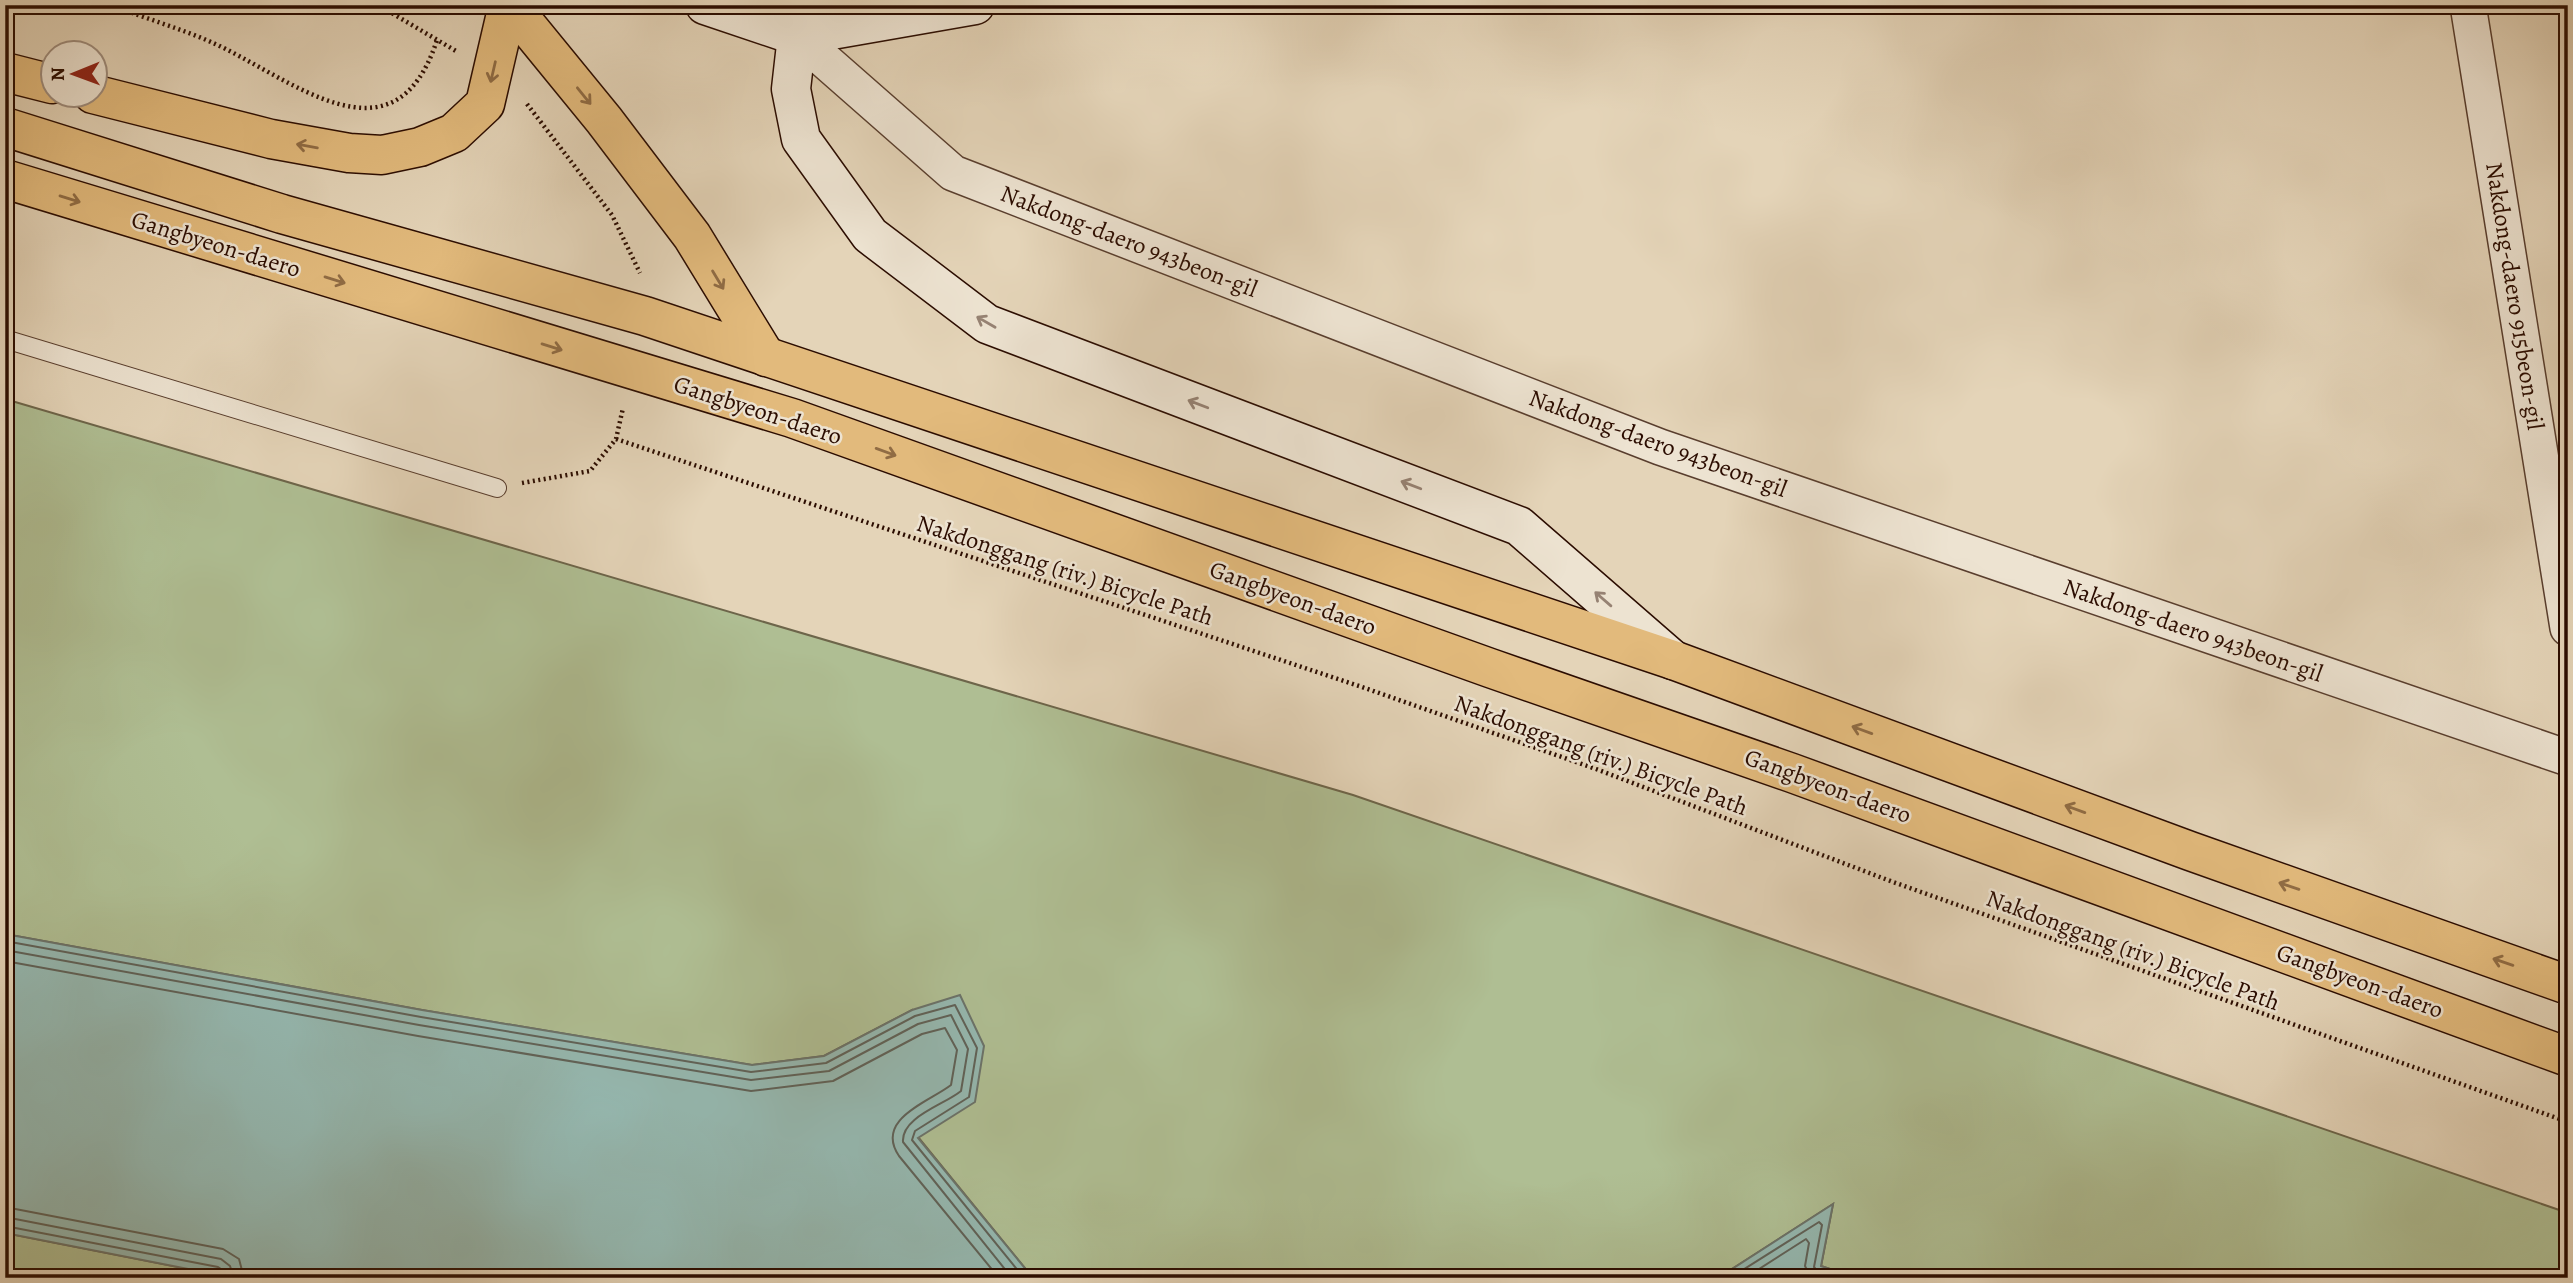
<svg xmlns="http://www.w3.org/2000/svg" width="2573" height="1283" font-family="Alegreya,serif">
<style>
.green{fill:#afbe93;stroke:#6d654a;stroke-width:2}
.water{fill:#95b8b0;stroke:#6b736a;stroke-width:2}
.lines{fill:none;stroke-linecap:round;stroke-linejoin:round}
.shore{stroke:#606258;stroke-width:2}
.service-casing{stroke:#593e2e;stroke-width:20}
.minor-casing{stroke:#593e2e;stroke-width:38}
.secondary-casing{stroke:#2b0c00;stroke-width:41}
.trunk-casing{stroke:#2b0c00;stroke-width:41}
.path{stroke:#2b0c00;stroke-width:4.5;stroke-dasharray:2 3.5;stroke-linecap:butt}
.service{stroke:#ede3d1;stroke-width:18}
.minor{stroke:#ede3d1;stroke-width:35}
.secondary{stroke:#ede3d1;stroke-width:38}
.trunk{stroke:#e2ba7c;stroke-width:38}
.oneway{stroke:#906c44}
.oneway2{stroke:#968273}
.labels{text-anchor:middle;stroke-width:5;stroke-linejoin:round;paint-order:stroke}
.street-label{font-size:24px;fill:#2b0c00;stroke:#ede3d1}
</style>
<rect width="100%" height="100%" fill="#e4d4b8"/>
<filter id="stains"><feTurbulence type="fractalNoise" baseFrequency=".00286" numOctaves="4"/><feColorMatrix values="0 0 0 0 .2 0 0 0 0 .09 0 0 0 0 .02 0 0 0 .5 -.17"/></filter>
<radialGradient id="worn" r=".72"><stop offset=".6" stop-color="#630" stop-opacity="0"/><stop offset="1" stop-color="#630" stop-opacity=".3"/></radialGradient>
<g class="green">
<path d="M5,399L1353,795L2568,1213V1278H1857L1821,1266L1833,1204L1718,1278H1033L918,1137L912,1010L824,1056L752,1065L422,1010L5,934Z"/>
<path d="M5,1233L234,1278H5Z"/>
</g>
<g class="water">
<path d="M5,934L422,1010L752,1065L824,1056L912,1010L960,995L984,1046L975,1102L918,1138L1033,1278H234L5,1233Z"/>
<path d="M1833,1204L1821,1266L1857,1278H1718Z"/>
</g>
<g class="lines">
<g class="shore">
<path d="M5,941L421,1017L751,1072L826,1063L915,1016L955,1005L977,1048L969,1097L915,1131L912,1140L1024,1278"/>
<path d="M5,950L419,1025L751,1080L829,1071L918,1024L951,1015L968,1049L961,1091C944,1105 901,1117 903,1142L1012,1278"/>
<path d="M5,961L418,1036L751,1091L833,1081L922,1034L945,1028L957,1050L951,1085C929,1102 874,1119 899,1156L999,1278"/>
<path d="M5,1207L223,1249L239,1259L244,1278"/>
<path d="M5,1217L221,1259L230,1266L234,1278"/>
<path d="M5,1226L218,1267L224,1271L225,1278"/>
<path d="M1730,1278L1819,1222L1822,1225L1814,1267L1819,1273L1834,1278"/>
<path d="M1745,1278L1806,1239L1809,1243L1805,1266L1811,1278"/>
</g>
<defs>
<path id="service" d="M5,339L497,488"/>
<g id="minor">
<path d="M2468,5L2568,628"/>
<path d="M797,36L953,173L1660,447L2568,758"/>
</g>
<g id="secondary">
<path d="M705,5L797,36L975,5"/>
<path d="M810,5L797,36L791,89L801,139L870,235L987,324L1519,526L1673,660"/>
</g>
<g id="trunk">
<path d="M510,5L604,120L692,236L766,357"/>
<path d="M5,72L52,84"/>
<path d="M93,94L271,139L349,153L382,155L420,147L454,133L485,104L508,5"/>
<path d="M5,127L282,214L645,316L1673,660L2190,851L2568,985"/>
<path d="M5,179L792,418L1490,668L1792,773L2568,1057"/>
</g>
</defs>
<use href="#service" class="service-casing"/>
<use href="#minor" class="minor-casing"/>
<use href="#secondary" class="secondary-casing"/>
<use href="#trunk" class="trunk-casing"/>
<g class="path">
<path d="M111,5C144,18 179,28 211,42C290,77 394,172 437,40"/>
<path d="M378,5L456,51"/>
<path d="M527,104L612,215L640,273"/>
<path d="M616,439L1362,687L1596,769L1893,882L2568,1122"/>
<path d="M522,483L590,471L616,439L623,408"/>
</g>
<use href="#service" class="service"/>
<use href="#minor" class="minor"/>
<use href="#secondary" class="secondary"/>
<use href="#trunk" class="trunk"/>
</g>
<defs><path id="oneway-shaft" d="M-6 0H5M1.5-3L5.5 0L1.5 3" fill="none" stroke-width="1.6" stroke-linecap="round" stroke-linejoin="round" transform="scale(1.75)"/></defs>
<g class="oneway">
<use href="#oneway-shaft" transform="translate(493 72) rotate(103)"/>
<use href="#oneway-shaft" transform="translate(584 96) rotate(51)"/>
<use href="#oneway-shaft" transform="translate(307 146) rotate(-170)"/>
<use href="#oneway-shaft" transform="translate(70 199) rotate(17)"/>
<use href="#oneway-shaft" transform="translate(335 280) rotate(17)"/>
<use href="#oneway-shaft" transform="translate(718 280) rotate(59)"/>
<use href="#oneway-shaft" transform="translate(552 347) rotate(17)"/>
<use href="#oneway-shaft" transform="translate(886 452) rotate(20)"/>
<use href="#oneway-shaft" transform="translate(1862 730) rotate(-160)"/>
<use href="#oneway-shaft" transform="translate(2075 809) rotate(-160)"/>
<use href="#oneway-shaft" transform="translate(2289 886) rotate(-161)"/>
<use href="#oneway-shaft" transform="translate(2503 962) rotate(-161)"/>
</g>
<g class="oneway2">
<use href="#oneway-shaft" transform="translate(986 322) rotate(-150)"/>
<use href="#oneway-shaft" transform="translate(1198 404) rotate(-159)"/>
<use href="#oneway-shaft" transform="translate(1411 485) rotate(-159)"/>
<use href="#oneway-shaft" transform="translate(1603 599) rotate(-139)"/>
</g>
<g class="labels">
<g class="street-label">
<text transform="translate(1129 241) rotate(21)" y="8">Nakdong-daero 943beon-gil</text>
<text transform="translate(216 244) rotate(17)" y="8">Gangbyeon-daero</text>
<text transform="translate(2515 296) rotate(81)" y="8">Nakdong-daero 915beon-gil</text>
<text transform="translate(758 410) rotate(18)" y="8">Gangbyeon-daero</text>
<text transform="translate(1658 443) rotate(20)" y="8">Nakdong-daero 943beon-gil</text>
<text transform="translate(1065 570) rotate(18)" y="8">Nakdonggang (riv.) Bicycle Path</text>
<text transform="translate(1293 598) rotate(20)" y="8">Gangbyeon-daero</text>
<text transform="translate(2193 630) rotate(19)" y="8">Nakdong-daero 943beon-gil</text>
<text transform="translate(1601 755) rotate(20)" y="8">Nakdonggang (riv.) Bicycle Path</text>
<text transform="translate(1828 786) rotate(20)" y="8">Gangbyeon-daero</text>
<text transform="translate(2133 950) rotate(20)" y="8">Nakdonggang (riv.) Bicycle Path</text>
<text transform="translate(2360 981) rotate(20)" y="8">Gangbyeon-daero</text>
</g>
</g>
<rect width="2573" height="1283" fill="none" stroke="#e4d4b8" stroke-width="28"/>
<rect x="7" y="7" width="2559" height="1269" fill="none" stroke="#2b0c00" stroke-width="3.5"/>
<rect x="14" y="14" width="2545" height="1255" fill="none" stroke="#2b0c00" stroke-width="2"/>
<g transform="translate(74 74) rotate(269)"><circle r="33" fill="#ede3d1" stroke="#9f8d7d" stroke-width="2"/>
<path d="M0-5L12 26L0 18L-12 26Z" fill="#8f2418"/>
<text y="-10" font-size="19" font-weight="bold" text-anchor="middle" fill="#2b0c00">N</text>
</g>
<rect width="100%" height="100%" filter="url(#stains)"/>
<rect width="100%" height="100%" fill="url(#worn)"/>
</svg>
